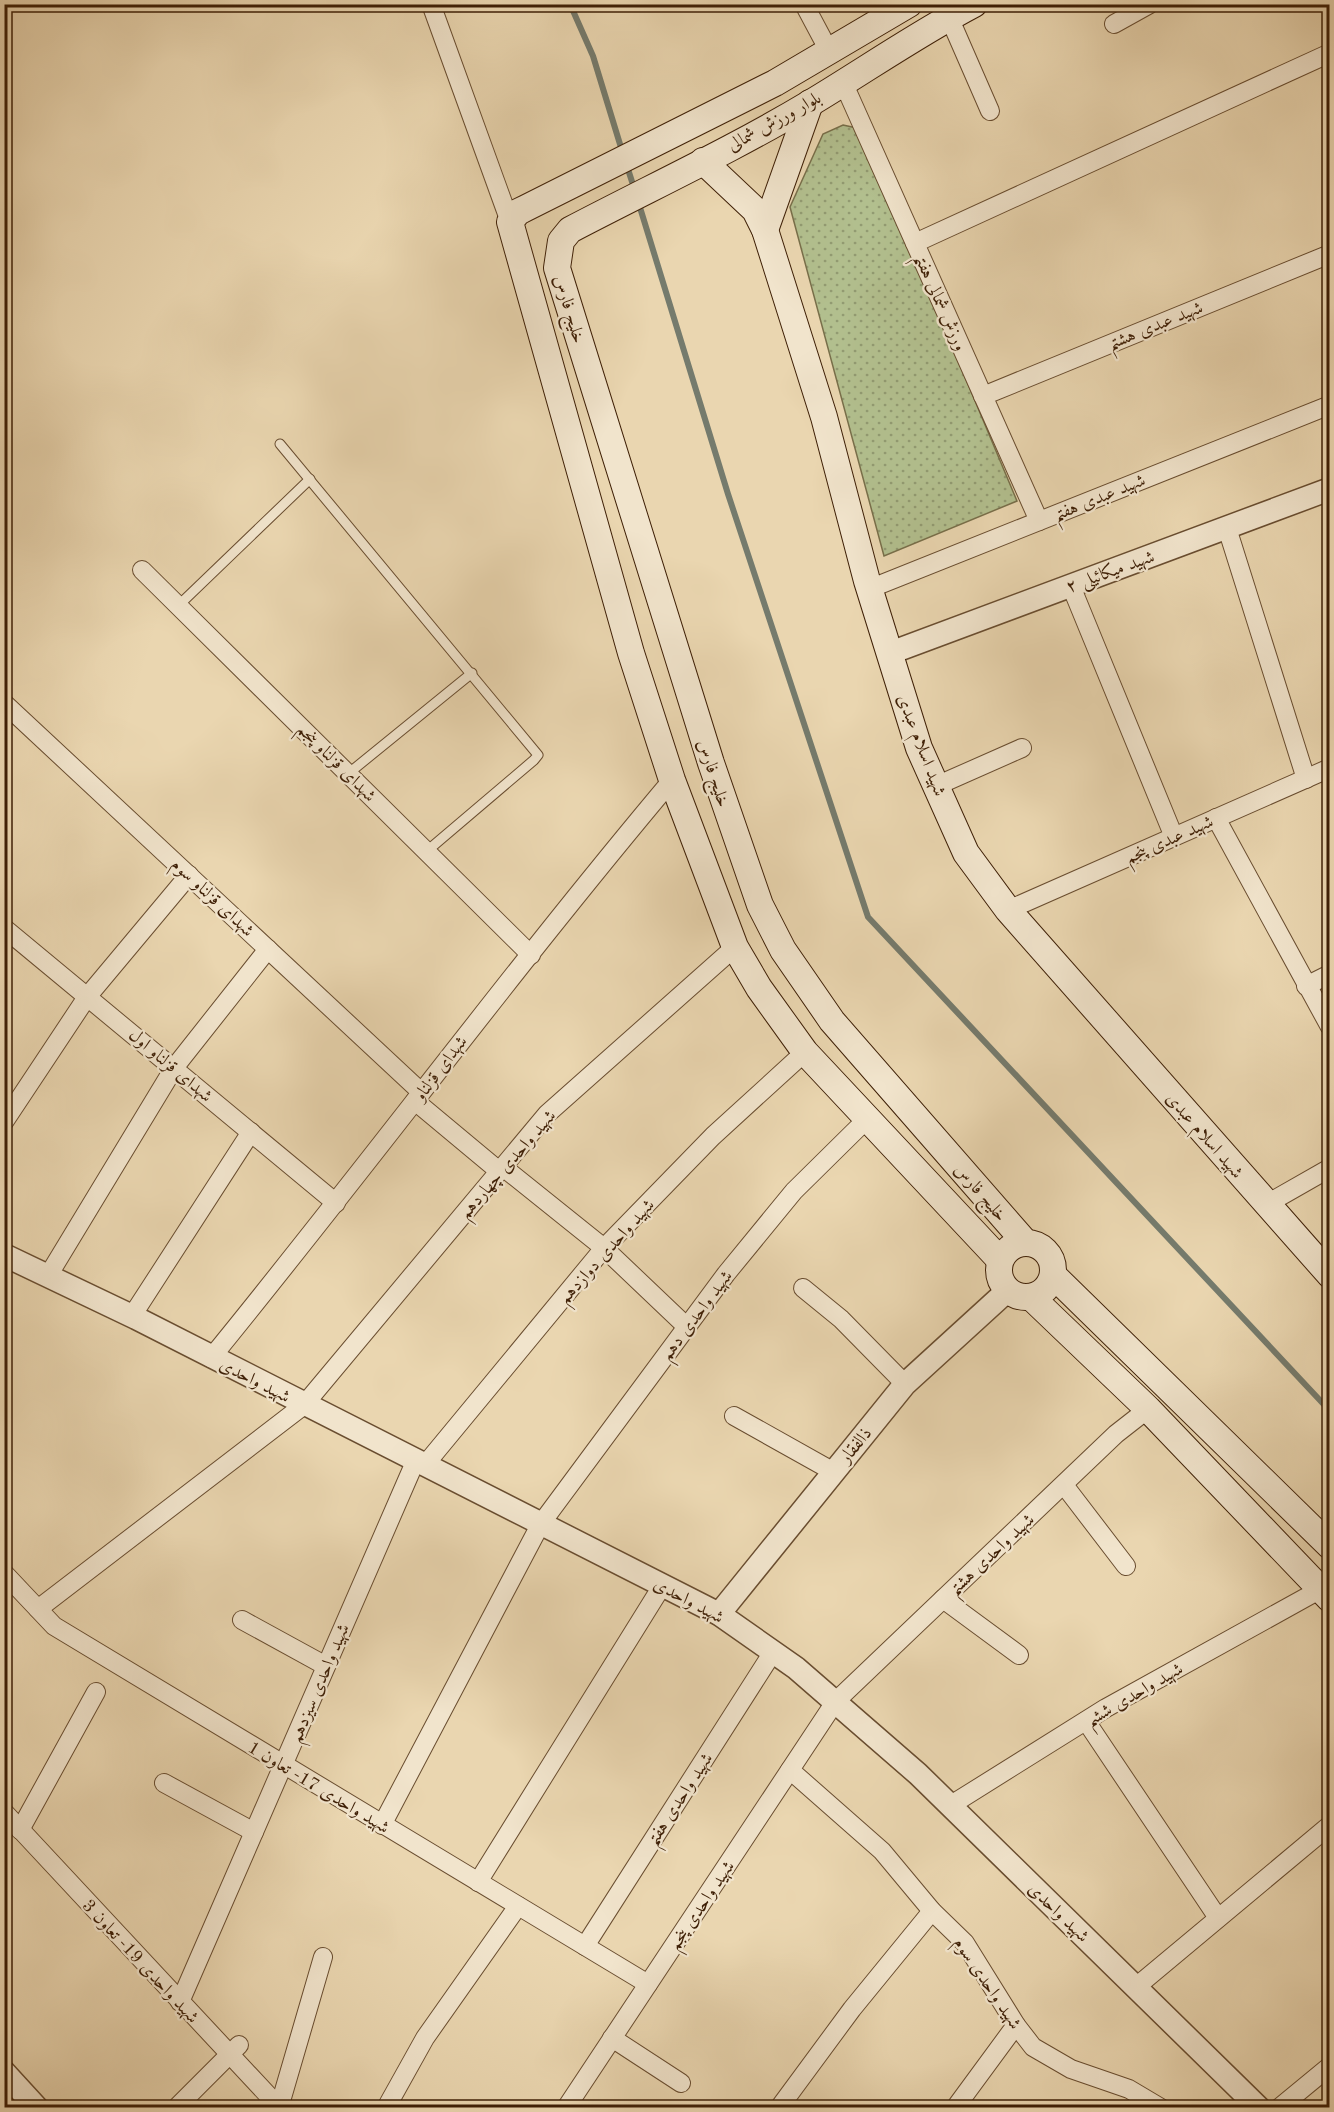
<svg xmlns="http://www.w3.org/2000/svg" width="1334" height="2112" font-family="'Old Standard TT',Amiri,serif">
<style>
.park{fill:url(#park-dots);stroke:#786f4a;stroke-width:1.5}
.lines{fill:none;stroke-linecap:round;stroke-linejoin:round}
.stream{stroke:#757b6d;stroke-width:6}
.service-casing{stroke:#694d30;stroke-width:11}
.minor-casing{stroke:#694d30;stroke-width:20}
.tertiary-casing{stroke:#694d30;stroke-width:25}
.secondary-casing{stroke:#3e1f06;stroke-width:28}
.service{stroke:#f1e4cc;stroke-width:9}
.minor{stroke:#f1e4cc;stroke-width:18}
.tertiary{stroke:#f1e4cc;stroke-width:22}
.secondary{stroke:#f1e4cc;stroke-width:26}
.labels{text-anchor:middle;stroke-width:4.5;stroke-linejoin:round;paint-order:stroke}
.street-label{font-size:18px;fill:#3e1f06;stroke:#f1e4cc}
</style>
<defs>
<pattern id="park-dots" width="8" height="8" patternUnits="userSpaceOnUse" patternTransform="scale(1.5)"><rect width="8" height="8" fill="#b2bf8e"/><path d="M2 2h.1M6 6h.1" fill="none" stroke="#929b72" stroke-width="1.8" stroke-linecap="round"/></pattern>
</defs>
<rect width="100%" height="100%" fill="#ead6b0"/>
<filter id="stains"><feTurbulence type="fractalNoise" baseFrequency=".00333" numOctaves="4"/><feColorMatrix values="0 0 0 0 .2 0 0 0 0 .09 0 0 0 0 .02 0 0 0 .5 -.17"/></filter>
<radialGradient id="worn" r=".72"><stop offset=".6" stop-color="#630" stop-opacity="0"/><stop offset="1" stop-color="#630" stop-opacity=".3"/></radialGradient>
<path class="park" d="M843,125L861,129L1017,501L884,556L790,207L823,134Z"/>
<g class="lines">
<g class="stream">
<path d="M570,4L593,56L623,154"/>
<path d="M626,163L635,191"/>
<path d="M638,201L728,494L868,917L1330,1411"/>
</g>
<defs>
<g id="service">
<path d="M280,444L538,755L534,760L427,851"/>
<path d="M179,605L310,479"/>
<path d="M349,773L472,673"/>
</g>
<g id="minor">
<path d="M431,4L510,222"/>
<path d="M804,4L829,51"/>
<path d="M949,17L990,111"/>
<path d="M1114,24L1150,4"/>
<path d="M843,82L1039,521"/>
<path d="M915,243L1330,53"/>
<path d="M983,396L1330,254"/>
<path d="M1227,528L1306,779"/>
<path d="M142,570L531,955"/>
<path d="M1071,586L1174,837"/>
<path d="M869,589L1330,405"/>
<path d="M4,703L421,1092"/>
<path d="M936,786L1022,748"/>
<path d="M1216,818L1330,1027"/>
<path d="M1008,910L1330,768"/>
<path d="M4,928L336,1203"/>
<path d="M1306,986L1330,974"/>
<path d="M415,1101L499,1171"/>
<path d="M4,1122L87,997L189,875"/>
<path d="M503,1167L604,1248L687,1327"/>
<path d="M1265,1205L1330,1168"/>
<path d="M48,1276L174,1068L268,949"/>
<path d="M803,1288L841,1319L905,1384"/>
<path d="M132,1316L251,1132"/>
<path d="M211,1358C367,1167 513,969 672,780"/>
<path d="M734,1416L834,1472"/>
<path d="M424,1466L604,1248L713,1136L805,1052"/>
<path d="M1064,1485L1126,1566"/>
<path d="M4,1573L54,1626L648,1984"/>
<path d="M943,1599L1019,1655"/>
<path d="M38,1609L304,1405L547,1114L735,947"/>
<path d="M242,1620L326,1666"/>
<path d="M1086,1721L1218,1918"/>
<path d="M790,1770L882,1851L932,1911L965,1943L1016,2025L1033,2047L1071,2069L1129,2089L1161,2108"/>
<path d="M164,1783L254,1832"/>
<path d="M951,1805L1106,1708L1321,1589"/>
<path d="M4,1812L279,2107"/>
<path d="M382,1825L540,1525L726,1274L794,1191L867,1119"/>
<path d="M20,1830L96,1692"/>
<path d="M478,1882L662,1586"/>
<path d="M585,1946L773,1652"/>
<path d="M1136,1987L1330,1825"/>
<path d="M180,2002L415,1462"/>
<path d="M612,2038L681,2083"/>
<path d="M176,2108L239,2045"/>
<path d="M279,2108L323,1957"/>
<path d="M386,2108L425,2038L518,1906"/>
<path d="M566,2108L835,1702L1116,1434L1148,1409"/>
<path d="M779,2108L852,2009L932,1911"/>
<path d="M955,2108L1016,2025"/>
<path d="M1279,2108L1330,2066"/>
</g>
<g id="tertiary">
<path d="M890,653L1330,489"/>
<path d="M4,1255L136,1318L719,1614L796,1668L918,1774L1259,2108"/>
<path d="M719,1614L905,1384L1008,1290"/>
<path d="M4,2072L37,2108"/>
</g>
<g id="secondary">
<path d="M909,4L775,83L526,208L518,212L510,222L631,653L672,780L735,947L759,988L805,1052L1000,1260"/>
<path d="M974,4C917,34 864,71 809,104C732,150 650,188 570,230L561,241L557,268L711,763L760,905L783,950L832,1021L1025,1242"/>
<path d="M703,161L755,210L765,230L824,417L867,581L919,748L966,853L1008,910L1330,1275"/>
<path d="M765,230L810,103"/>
<circle cx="1026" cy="1270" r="27"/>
<path d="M1053,1275L1330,1546"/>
<path d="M1031,1297L1148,1409L1330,1599"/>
</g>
</defs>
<use href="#service" class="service-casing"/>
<use href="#minor" class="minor-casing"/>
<use href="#tertiary" class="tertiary-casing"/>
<use href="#secondary" class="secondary-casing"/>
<use href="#service" class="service"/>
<use href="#minor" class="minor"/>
<use href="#tertiary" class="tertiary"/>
<use href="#secondary" class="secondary"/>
</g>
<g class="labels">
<g class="street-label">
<text transform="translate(774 121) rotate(-29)" y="6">بلوار ورزش شمالی</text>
<text transform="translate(941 302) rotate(66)" y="6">ورزش شمالی هفتم</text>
<text transform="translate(570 309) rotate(73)" y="6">خلیج فارس</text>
<text transform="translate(1155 325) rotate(-22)" y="6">شهید عبدی هشتم</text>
<text transform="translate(1099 497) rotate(-22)" y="6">شهید عبدی هفتم</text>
<text transform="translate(1110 571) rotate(-20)" y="6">شهید میکائیلی ۲</text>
<text transform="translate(922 745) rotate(69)" y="6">شهید اسلام عبدی</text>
<text transform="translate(337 762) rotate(45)" y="6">شهدای قزلناو پنجم</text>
<text transform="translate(714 773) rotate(72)" y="6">خلیج فارس</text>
<text transform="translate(1169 839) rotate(-24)" y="6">شهید عبدی پنجم</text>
<text transform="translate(213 897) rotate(43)" y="6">شهدای قزلناو سوم</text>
<text transform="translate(171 1065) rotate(40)" y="6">شهدای قزلناو اول</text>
<text transform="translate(440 1068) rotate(-53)" y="6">شهدای قزلناو</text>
<text transform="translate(1205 1135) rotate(49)" y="6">شهید اسلام عبدی</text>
<text transform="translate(507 1164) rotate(-49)" y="6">شهید واحدی چهاردهم</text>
<text transform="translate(981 1192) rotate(49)" y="6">خلیج فارس</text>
<text transform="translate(606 1251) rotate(-48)" y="6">شهید واحدی دوازدهم</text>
<text transform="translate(696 1315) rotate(-53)" y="6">شهید واحدی دهم</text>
<text transform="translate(255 1380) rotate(27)" y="6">شهید واحدی</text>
<text transform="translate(855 1445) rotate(-51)" y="6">ذالفقار</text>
<text transform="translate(991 1554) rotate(-43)" y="6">شهید واحدی هشتم</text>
<text transform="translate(689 1600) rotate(28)" y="6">شهید واحدی</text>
<text transform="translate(319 1683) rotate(-67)" y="6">شهید واحدی سیزدهم</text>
<text transform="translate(1134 1694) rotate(-30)" y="6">شهید واحدی ششم</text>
<text transform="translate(319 1787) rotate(31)" y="6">شهید واحدی 17- تعاون 1</text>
<text transform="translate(679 1799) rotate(-57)" y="6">شهید واحدی هفتم</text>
<text transform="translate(701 1905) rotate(-56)" y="6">شهید واحدی پنجم</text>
<text transform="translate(1059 1912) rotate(44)" y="6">شهید واحدی</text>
<text transform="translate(141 1961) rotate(47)" y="6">شهید واحدی 19- تعاون 3</text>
<text transform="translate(988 1983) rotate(56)" y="6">شهید واحدی سوم</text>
</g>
</g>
<rect width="1334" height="2112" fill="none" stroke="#ead6b0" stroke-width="24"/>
<rect x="6" y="6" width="1322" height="2100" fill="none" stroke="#3e1f06" stroke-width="3"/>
<rect x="12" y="12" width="1310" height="2088" fill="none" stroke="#3e1f06" stroke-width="1.5"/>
<rect width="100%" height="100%" filter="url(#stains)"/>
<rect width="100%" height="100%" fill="url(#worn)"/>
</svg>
